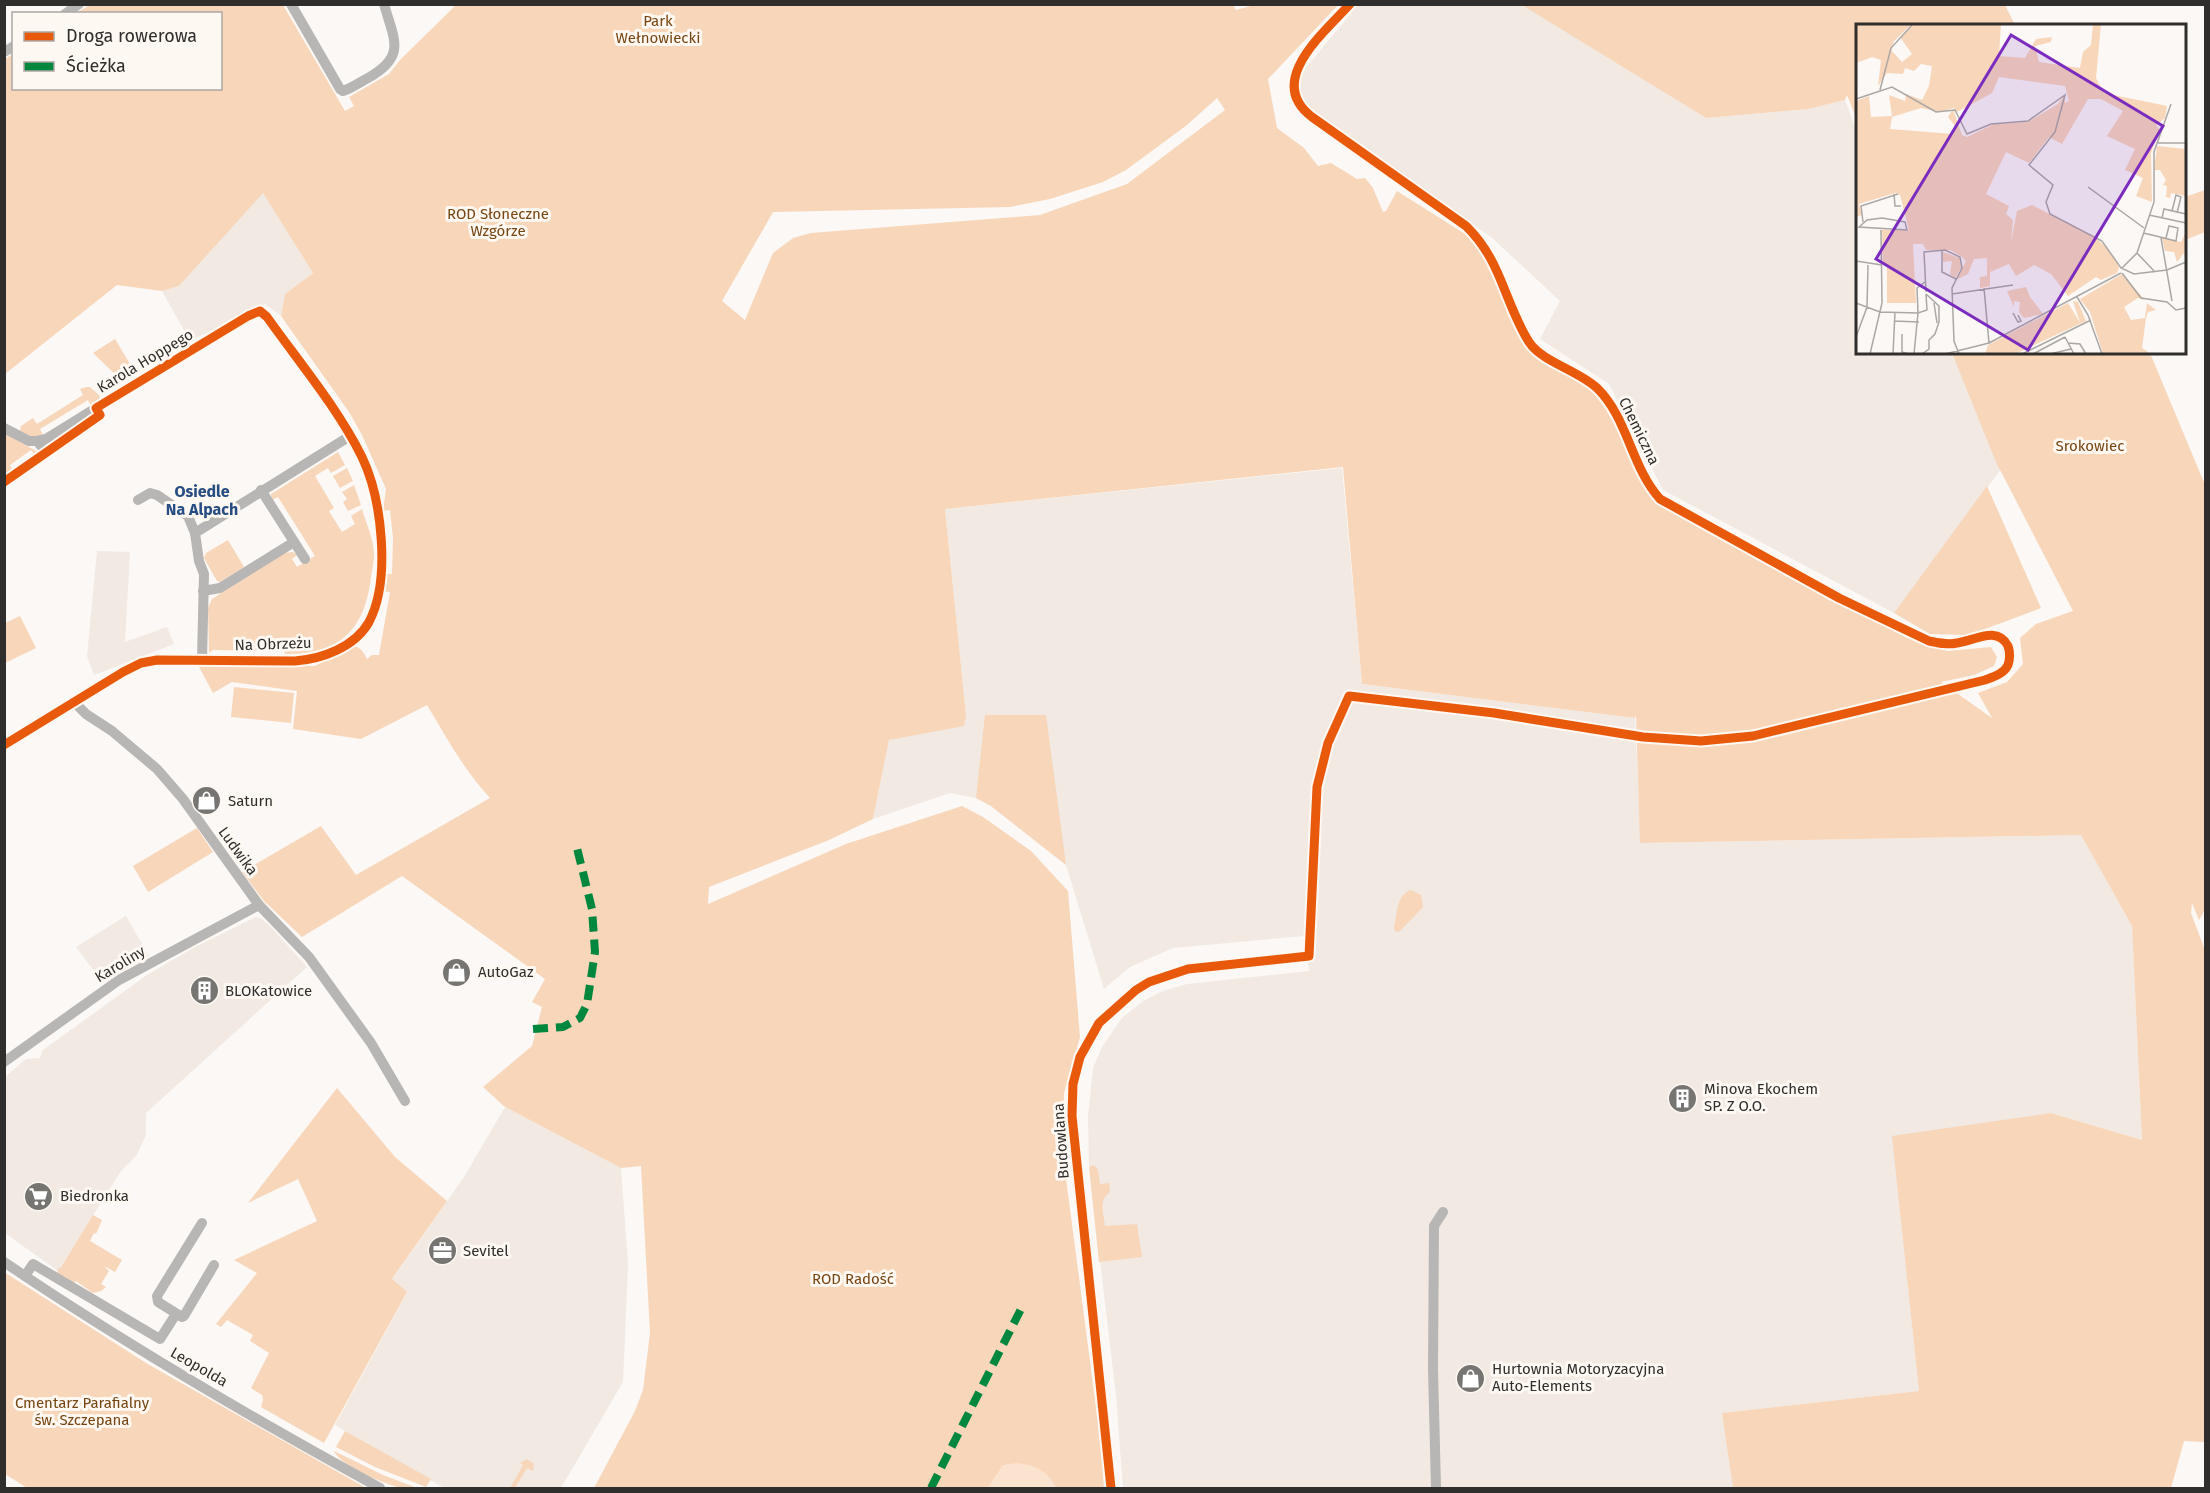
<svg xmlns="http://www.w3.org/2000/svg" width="2210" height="1493" font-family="'Fira Sans',sans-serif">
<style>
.built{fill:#f1e9e2}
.green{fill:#f8d6ba;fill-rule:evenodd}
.water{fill:#fae3cf}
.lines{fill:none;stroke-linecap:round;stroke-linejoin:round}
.minor{stroke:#b7b6b4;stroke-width:10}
.quiet{stroke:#00873e;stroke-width:8;stroke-dasharray:15 8;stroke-linecap:butt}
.cycleway-casing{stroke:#fef8f2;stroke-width:13}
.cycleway{stroke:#e8590c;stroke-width:9}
.labels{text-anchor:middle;stroke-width:6;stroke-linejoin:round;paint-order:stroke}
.park-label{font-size:15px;fill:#774511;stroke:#fef8f2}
.street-label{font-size:15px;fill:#302e2c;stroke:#fef8f2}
.poi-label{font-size:15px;fill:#302e2c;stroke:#fef8f2;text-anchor:start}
.neighbourhood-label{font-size:16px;font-weight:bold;fill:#274d83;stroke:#fef8f2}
.inset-road{fill:none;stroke:#aaa7a5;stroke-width:1.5}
.view{fill:#7b2cbf;fill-opacity:0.15;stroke:#7b2cbf;stroke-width:3}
.inset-edge{fill:none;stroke:#302e2c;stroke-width:3}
</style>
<rect width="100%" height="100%" fill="#fbf8f5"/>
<g class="built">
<path d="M1522,4L1706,118L1808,109L1845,100L1857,133L1858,352L1957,353L2004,465L1894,613L1663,490L1609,384L1540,339L1560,301L1491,237L1324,121L1303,102L1296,88L1304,70L1358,5Z"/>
<path d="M263,192L313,273L285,294L281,316L265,304L190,341L162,291L179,286Z"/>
<path d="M1342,468L1362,684L1635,718L1641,843L2081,835L2132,926L2142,1140L2051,1113L1893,1137L1919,1391L1723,1413L1733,1488H1123L1116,1396L1089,1167L1088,1116L1093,1068L1102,1047L1122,1018L1143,1001L1163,991L1187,984L1309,971L1304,936L1173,948L1130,967L1104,989L1066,865L991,806L976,798L950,793L873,819L889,740L966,715L945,509Z"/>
<path d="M97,551L130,552L125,642L167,627L174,644L94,675L87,656Z"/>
<path d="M126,916L149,956L103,983L76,947Z"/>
<path d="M256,917L262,919L271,927L307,967L146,1113V1135L136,1156L121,1171L58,1271L5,1233L4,1078L26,1059L40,1058L43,1050L147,975L195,947Z"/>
<path d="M505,1107L621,1168L628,1264L623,1382L561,1488H444L335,1425L407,1293L392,1280L464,1177Z"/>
</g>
<g class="green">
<path d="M1233,4L1236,10L1254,5H1338L1268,79L1277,128L1304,148L1318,166L1331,163L1357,179L1365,178L1373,188L1383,212L1386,211L1397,191L1473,239L1490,265L1530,349L1591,390L1606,409L1655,502L1909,639L1948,651L1991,647L1997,657L1994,666L1974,675L1941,682L1992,718L1978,693L2007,682L2023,664L2020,638L2036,624L2073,611L1996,462L1952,353H2150L2205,485L2206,908L2199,920L2192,903L2191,913L2206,953L2205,1442L2184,1441L2171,1488H1733L1722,1413L1919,1391L1892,1136L2051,1113L2142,1140L2132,926L2081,835L1640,843L1636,715L1635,718L1362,684L1343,467L945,509L966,715L964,726L889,740L873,819L829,840L709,887L708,904L846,844L962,806L983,817L1031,851L1068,891L1080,1037L1064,1093V1163L1102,1453L1104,1488H594L635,1411L643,1390L650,1333L641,1166L621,1168L505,1107L483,1087L532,1046L542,1007L532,1002L545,979L402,876L302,937L264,901L242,872L321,826L356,875L490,798C464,770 446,737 427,705L361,739L293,729L297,691L232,682L213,693L198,665L315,666L352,646C361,647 363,651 367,659L372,655H379L390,592L382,591L384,574H392L393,538L390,510L383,511L386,489L362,435L349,412L281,316L285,294L313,273L263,193L179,286L162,291L117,285L5,374V59L13,54L14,88H220V14L76,13L90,5H283L345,111L354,106L349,97L389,74L400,60L456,5ZM1217,98L1225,110L1127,184L1040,215L811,233L793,238L773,253L745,320L722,301L773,212L1010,207L1050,199L1103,182L1126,170L1187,125Z"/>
<path d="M2005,5L2015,25L1858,26L1857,120L1847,95L1845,100L1808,109L1706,118L1522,5Z"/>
<path d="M2205,190V232L2185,240V197Z"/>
<path d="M115,339L133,369L118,377L93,353Z"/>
<path d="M86,387H90L100,396L98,402L91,406L88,400L40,429L43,435L32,437L20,431L21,426L33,418L37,424L83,395L80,389Z"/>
<path d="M4,433L38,452L35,455L31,450L10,465L13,471L4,477Z"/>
<path d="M338,452L345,465L331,473L328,468L315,476L334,508L329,511L342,532L355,524L351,516L362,509C366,523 374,540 374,554C374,562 372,570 371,577C365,630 339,655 285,654L284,651L213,650L209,653L208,608L212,599L284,553L293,552L297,555L292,559L297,567L315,556L278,497L272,500L271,494Z"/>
<path d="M347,468L353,481L340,488L333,476Z"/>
<path d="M354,485L361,505L348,511L343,502L347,499L342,492Z"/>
<path d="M1987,486L2041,608L1969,635L1930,634L1894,613Z"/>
<path d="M228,540L244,567L220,582L217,581L204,558L206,553Z"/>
<path d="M20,616L36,648L5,663V623Z"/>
<path d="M234,687L294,693L291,723L231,717Z"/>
<path d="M985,715H1046L1066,865L991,806L976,798Z"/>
<path d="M197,828L213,852L148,892L133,866Z"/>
<path d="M1411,890L1421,895L1423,907L1400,931L1396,932L1394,929C1397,915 1396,895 1411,890Z"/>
<path d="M337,1088L395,1157L447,1201L392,1279L407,1292L324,1443L261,1407L263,1400L262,1395L251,1388L269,1353L250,1341L253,1335L227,1320L221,1327L216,1324L257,1273L234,1260L317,1221L298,1179L248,1203Z"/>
<path d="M1094,1165L1098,1170L1100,1184L1109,1183L1110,1192C1098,1200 1104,1214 1105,1226L1137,1224L1142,1257L1099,1262L1089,1167Z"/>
<path d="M93,1215L102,1220L96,1234L94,1233L90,1241L122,1260L115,1272L104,1266L109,1271L101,1284L106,1287L101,1291L93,1293L76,1281L73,1284L57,1274L58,1269L61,1267Z"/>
<path d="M4,1272L146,1363L366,1488H27L5,1474Z"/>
<path d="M345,1431L431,1479L426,1487L375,1467L336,1447Z"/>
<path d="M334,1451L383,1475L417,1488C413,1488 408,1489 403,1488C387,1486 339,1465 334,1451Z"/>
<path d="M527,1459L534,1464L533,1471L527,1468L515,1488H510L523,1465L520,1463Z"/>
</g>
<path class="water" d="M1017,1463C1036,1465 1048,1471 1056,1488H987L1003,1465Z"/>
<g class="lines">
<g class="minor">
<path d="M291,4L340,89L343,91C352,88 360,82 368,78C407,56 394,40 384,4"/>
<path d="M65,14L79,4"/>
<path d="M4,52L14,46"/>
<path d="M4,428L29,441H37L41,446"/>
<path d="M37,441L46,439L96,408"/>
<path d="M4,482L100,415L96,408L248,316L260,311L267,317C299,362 337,407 362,457C382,499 391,580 369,622C355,647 322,659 295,661L157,660L141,663L123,672L4,745"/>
<path d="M261,490L305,559"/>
<path d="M138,500L150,493L157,495L188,516L195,533"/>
<path d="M203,591L220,588L294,542"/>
<path d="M202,660L204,574L199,561L195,533L350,436"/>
<path d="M74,702L86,714L112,731L157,769L183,799L259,905L309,957L371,1043L405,1101"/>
<path d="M4,1062L119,980L259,905"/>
<path d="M202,1223L157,1296L158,1302L182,1317L184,1316L214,1265"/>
<path d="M4,1262C125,1344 252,1418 380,1488"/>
<path d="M25,1276L33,1264L160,1339L176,1314"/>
<path d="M1111,1488L1072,1116L1073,1084L1080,1057L1099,1023L1136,990L1149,982L1188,969L1309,956L1317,787L1328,743L1349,696L1494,713L1643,737L1701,741L1753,736L1985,680C1993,677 2004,674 2008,665C2010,659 2010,652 2008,646C1997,625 1974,641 1957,643C1947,645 1939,643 1929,641L1839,598L1660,499C1631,467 1628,418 1597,388C1578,370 1542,362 1529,342C1504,302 1502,261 1466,226L1312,117C1264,81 1325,32 1350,4"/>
<path d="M1436,1488L1433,1369L1434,1226L1443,1212"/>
</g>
<g class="quiet">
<path d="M533,1029L563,1027L580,1018L587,1004L595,952L592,909L576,844"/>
<path d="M931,1488L1022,1307"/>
</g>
<defs>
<g id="cycleway">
<path d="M4,482L100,415L96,408L248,316L260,311L267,317C299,362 337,407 362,457C382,499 391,580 369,622C355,647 322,659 295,661L157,660L141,663L123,672L4,745"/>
<path d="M1111,1488L1072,1116L1073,1084L1080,1057L1099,1023L1136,990L1149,982L1188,969L1309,956L1317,787L1328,743L1349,696L1494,713L1643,737L1701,741L1753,736L1985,680C1993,677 2004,674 2008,665C2010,659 2010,652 2008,646C1997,625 1974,641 1957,643C1947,645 1939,643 1929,641L1839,598L1660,499C1631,467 1628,418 1597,388C1578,370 1542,362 1529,342C1504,302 1502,261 1466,226L1312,117C1264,81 1325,32 1350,4"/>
</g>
</defs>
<use href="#cycleway" class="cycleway-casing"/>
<use href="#cycleway" class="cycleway"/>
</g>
<defs>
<symbol id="shop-disc" viewBox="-11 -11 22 22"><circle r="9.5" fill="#777572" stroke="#fef8f2"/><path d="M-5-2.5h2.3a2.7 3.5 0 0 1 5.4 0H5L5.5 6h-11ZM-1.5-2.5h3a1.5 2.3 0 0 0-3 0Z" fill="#fff"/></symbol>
<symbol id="building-disc" viewBox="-11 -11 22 22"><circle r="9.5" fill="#777572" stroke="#fef8f2"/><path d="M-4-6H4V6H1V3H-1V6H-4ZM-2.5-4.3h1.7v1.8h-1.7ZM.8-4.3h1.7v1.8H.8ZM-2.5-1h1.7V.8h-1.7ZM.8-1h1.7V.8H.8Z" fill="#fff"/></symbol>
<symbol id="supermarket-disc" viewBox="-11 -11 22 22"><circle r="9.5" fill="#777572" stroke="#fef8f2"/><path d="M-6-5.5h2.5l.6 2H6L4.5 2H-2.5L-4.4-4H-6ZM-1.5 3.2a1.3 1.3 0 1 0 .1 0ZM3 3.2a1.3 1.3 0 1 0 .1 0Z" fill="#fff"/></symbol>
<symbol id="office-disc" viewBox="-11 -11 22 22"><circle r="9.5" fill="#777572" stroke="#fef8f2"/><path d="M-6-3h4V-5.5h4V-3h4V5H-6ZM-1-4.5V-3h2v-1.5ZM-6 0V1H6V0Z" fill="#fff"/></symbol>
</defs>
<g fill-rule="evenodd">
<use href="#shop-disc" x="190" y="784" width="33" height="33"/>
<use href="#shop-disc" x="440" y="956" width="33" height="33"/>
<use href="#building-disc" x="188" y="974" width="33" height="33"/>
<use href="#building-disc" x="1666" y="1082" width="33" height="33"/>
<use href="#supermarket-disc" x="22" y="1180" width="33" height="33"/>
<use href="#office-disc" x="426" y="1234" width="33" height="33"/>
<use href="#shop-disc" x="1454" y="1362" width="33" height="33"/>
</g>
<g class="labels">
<g class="park-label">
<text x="658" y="26">Park<tspan x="658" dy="17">Wełnowiecki</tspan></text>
<text x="498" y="219">ROD Słoneczne<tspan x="498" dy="17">Wzgórze</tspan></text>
<text x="2090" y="451">Srokowiec</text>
<text x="853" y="1284">ROD Radość</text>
<text x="82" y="1408">Cmentarz Parafialny<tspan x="82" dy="17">św. Szczepana</tspan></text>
</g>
<g class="street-label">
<text transform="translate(145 361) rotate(-31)" y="5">Karola Hoppego</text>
<text transform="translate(1639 431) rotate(64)" y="5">Chemiczna</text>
<text transform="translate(273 644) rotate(-2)" y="5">Na Obrzeżu</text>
<text transform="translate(238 851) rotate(54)" y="5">Ludwika</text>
<text transform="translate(120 964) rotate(-31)" y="5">Karoliny</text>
<text transform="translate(1061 1141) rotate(-94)" y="5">Budowlana</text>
<text transform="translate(199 1367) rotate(30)" y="5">Leopolda</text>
</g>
<g class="poi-label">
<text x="228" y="806">Saturn</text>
<text x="478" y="977">AutoGaz</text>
<text x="225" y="996">BLOKatowice</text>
<text x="1704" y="1094">Minova Ekochem<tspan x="1704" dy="17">SP. Z O.O.</tspan></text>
<text x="60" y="1201">Biedronka</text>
<text x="463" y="1256">Sevitel</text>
<text x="1492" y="1374">Hurtownia Motoryzacyjna<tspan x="1492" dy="17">Auto-Elements</tspan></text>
</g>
<g class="neighbourhood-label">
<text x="202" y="497">Osiedle<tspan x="202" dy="18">Na Alpach</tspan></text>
</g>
</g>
<g transform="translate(1856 24)">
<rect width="330" height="330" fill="#fbf8f5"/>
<path d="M0,0H56L38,17L35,26L46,38L56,30L44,13L59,0H145L143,32L169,34L180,15L196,13L195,18L179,22L183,38L224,44L227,28L235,21L237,0H245L240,54L248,69L311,82L309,94L300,101L304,106L295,129L296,178L280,172L287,154L269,146L279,125L251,112L267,87L245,75H232L206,120L193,113L173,139L150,128L130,170L153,182L150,190L157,196L155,218L161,187L176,181L240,214L253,226L263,243L261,249L245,256L240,253L212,272L195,250L178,241L160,252L153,240L134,248V262L124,264V253L131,252V234L118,235L112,250L100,256L110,237L105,232L94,226H70L67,220H57L60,279H31V241H27L26,206H53L44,171L39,169L3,180L6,191L0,193V77L13,72L15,93L36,92L33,71L49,77L50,70L66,76L73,62L76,42L65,40L58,47L49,44L47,50L31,49L22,62L25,36L16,33L0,39ZM143,53L209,62L213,77L209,79L208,72L202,80L172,98L138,100L111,113L106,111L97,85L92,93L99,102L97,110L34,105L36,93L65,84L84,88L98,84L101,88L136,69ZM301,122L330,125V172L315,169L314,174L310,173L311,162L307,161L310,156L304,146H298ZM330,208V236L328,229L321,238L318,228L309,227L306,214L325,218ZM87,228L104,234L105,244L99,254L94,250L96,237L87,238ZM266,250L289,276L282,274L268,283L275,296L289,294L291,279L300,286L292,288L290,294L286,324L295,330H247L234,288L224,275ZM170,263L174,273L187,290L168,294L163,288L164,278L158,277V283L151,267ZM217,277L222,278L230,297L159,330H129L132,321L212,279L224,299Z" fill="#f8d6ba" fill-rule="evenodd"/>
<path class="inset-road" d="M24,66L35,24L57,0M0,75L36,63L80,88L99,86L111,110L135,100L172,97L209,71L199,108L173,141L197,161L190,178L194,190L246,217L265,244L278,250L311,246L330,238M302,119H330M232,163L288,204M38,170L39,182H45M316,187L320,171L325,173L321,189M293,191L330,199M26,194L49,198L51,206L3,203L11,196ZM306,194L308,185L330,190M7,198L5,182L42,170M287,209L296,211L320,217L322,204L313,202L310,214M305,214L316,277M86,226V248L100,255M281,229L299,248M0,237L26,241M266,244L281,229L298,178V128L315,80M266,249L285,274L311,278L320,286L330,284M128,264L133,319M70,268L68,228L89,226L104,233L106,244L96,264L98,317L103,330M96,270L157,261M221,273L232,291L246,330M0,279L24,288L62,289L71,286L70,270M78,279L81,299M62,289L61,264L69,258M157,289L162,298L165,297L162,291M38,297L63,298M46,310V328L53,330M0,313L11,283L12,241M209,313L218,330M212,319L224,320L230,330M14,330L26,279L25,206M37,330L39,288M58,330L62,289M66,330L73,325V316L79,310L83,298V282L70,270M89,330L133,319L265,249M166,330L235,296M177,330L209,313M194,330L215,325"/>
<path class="view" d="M155,11L307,102L172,326L20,235Z"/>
<rect width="330" height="330" class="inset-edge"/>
</g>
<rect width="2210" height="1493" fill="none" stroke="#302e2c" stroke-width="12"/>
<rect x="12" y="12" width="210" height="78" fill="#fef8f2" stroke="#aca7a3" stroke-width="1.5"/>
<rect x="24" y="32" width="30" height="9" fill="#e8590c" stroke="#aca7a3" stroke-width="1.5"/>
<text x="66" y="42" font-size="18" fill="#302e2c">Droga rowerowa</text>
<rect x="24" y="62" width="30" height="9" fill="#00873e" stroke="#aca7a3" stroke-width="1.5"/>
<text x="66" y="72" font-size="18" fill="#302e2c">Ścieżka</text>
</svg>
